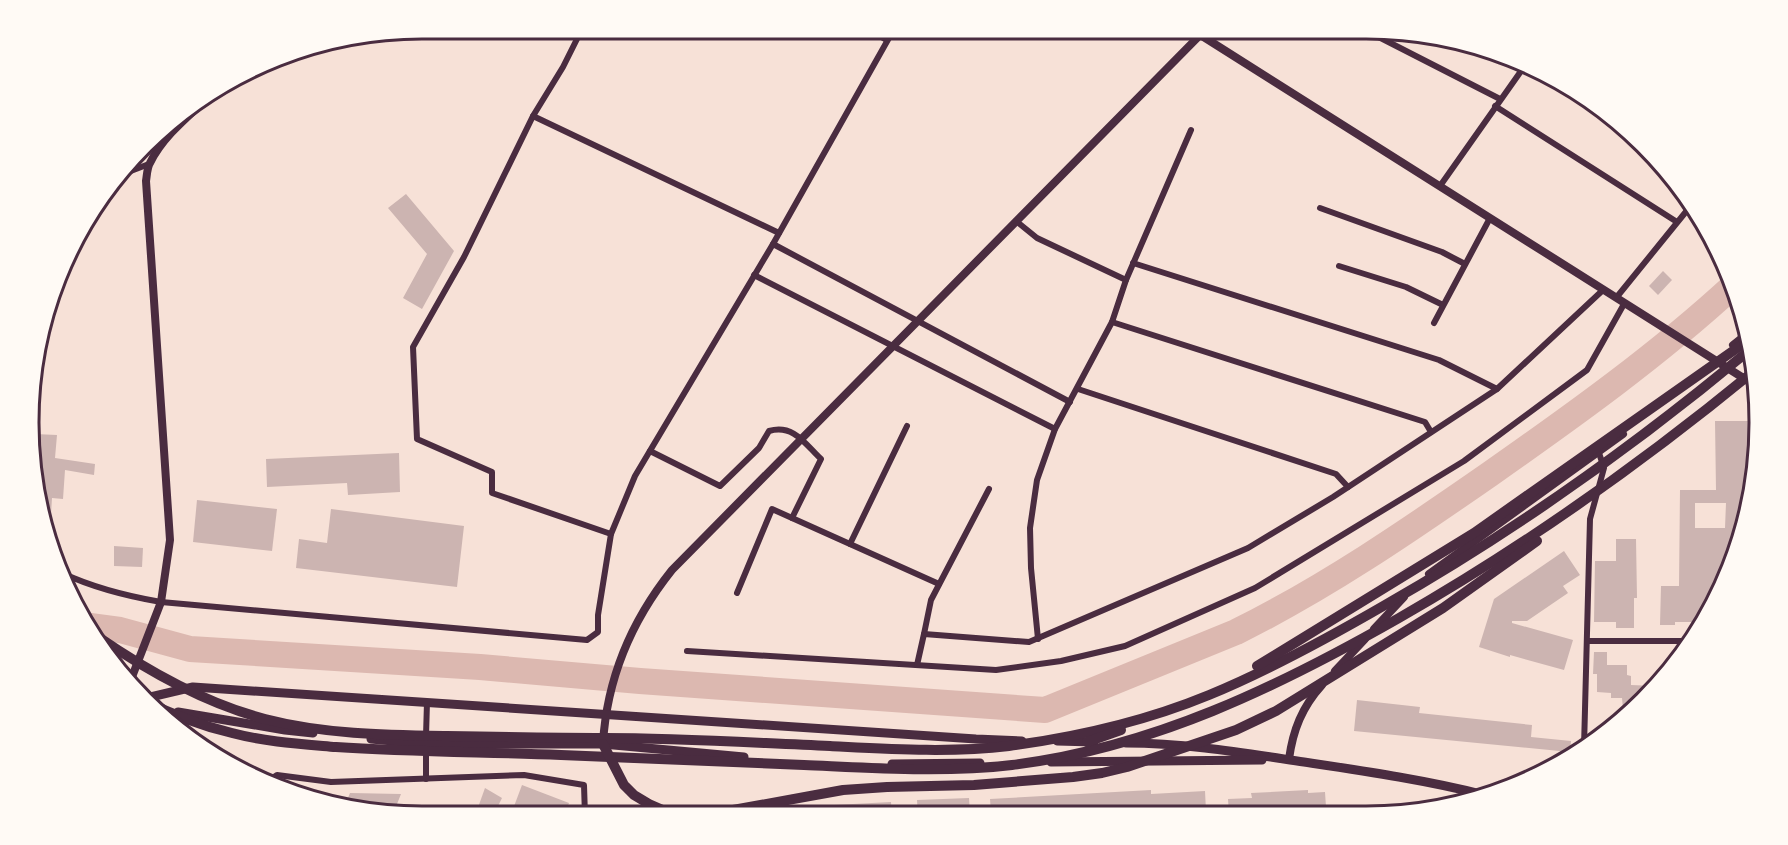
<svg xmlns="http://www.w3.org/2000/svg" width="1788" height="845" font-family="'Public Sans',sans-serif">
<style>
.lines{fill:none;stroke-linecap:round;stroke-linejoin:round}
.river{stroke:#dcb8b0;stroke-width:26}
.building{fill:#ccb4b1;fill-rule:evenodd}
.minor{stroke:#4a2c40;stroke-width:6}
.tertiary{stroke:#4a2c40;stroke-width:8}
.secondary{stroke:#4a2c40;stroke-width:8}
.primary{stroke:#4a2c40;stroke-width:9}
.motorway{stroke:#4a2c40;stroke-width:10}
.rim{fill:none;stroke:#4a2c40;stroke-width:3}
</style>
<rect width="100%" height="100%" fill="#f7e1d7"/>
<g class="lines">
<path class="river" d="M90,626L120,630L190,649L480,667L640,681L1045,710L1236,632C1325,588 1408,531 1490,474C1574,415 1658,355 1734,285"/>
</g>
<g class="building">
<path d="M406,194L454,251L422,309L403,298L427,254L388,208Z"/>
<path d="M1663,271L1672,280L1658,295L1649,286Z"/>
<path d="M1715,421H1753V439L1758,440L1752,500L1729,574L1701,622H1675V625H1660L1661,586H1679L1680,490H1716ZM1695,503H1726L1725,528H1695Z"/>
<path d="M35,434L57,435L55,458L95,464L94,475L65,470L63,499L52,498L50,530L32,474L33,439H35Z"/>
<path d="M399,453L400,492L348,495L347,483L267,487L266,459Z"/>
<path d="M197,500L277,509L272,551L193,542Z"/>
<path d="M331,509L464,526L457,587L296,568L299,539L327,543Z"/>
<path d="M1616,539H1636L1637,598H1634V628H1616V622H1594L1595,561H1616Z"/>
<path d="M114,546L143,548L142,567L114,566Z"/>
<path d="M1564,551L1580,575L1563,586L1568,593L1527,621H1512V623L1573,640L1564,670L1510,655V657L1479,647L1494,599Z"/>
<path d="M1594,652H1607V665H1627V675L1631,676V685L1655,686L1631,709H1623L1622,698H1611V693L1597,692V674H1593Z"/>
<path d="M1357,700L1420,707L1419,713L1532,725L1531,737L1571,741L1570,752L1354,731Z"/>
<path d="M522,785L569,803L564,816H525L513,809Z"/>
<path d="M485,788L502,798L493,816H482L476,813Z"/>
<path d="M1151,790V794L1205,791L1206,811L1149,814L991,813L990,799Z"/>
<path d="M1308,790V793L1325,792L1326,807L1245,811V814H1229L1228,799L1252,798L1251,793Z"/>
<path d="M350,793L401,794L393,814L344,808Z"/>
<path d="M969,798L970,815H918L917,800Z"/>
<path d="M891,802L892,815H815V806Z"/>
</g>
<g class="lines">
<g class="minor">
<path d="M582,29L563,67L533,116L464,257L413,347L417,439L492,472V493L611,534"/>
<path d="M867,29L887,40"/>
<path d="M1363,29L1500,99"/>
<path d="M1495,106L1677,222"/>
<path d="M533,116L779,233"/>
<path d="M123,174L149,164"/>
<path d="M1440,186L1526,64"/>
<path d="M1320,208L1442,252L1465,264"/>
<path d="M1016,221L1037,238L1126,280"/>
<path d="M773,244L1070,402"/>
<path d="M1133,263L1439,360L1497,389"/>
<path d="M1339,266L1406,287L1443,305"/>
<path d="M754,275L1055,429"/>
<path d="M1616,298L1693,203"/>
<path d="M1112,322L1425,422L1431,432"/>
<path d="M1434,323L1490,218"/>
<path d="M1078,389L1336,474L1348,487"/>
<path d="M650,451L720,486L759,448L769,431C794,424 805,444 821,459L792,518"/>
<path d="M850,544L907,426"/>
<path d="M62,573C94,588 126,596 161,602L587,640L598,632V615L611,534L635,476L773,244L894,29"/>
<path d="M737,593L772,509L939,584"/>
<path d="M924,634L931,600L989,489"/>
<path d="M1038,639L1031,568L1030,528L1037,480L1055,429L1112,322L1126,280L1191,130"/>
<path d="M1587,641H1690"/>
<path d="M687,651L996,670L1061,661L1125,646L1255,588L1464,461L1587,370L1624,304"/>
<path d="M917,665L924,634L1029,642L1248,548L1333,497L1497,389L1603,290"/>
<path d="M426,736L427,702"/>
<path d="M1584,747L1590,519L1604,468L1599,453"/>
<path d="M426,779V750"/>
<path d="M265,783L277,775L331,782L524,775L584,785L585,816"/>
</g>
<g class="tertiary">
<path d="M1191,29L1756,386"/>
<path d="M603,743C607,679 632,620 672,570L1206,29"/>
</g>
<g class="secondary">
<path d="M1733,345L1748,333"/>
<path d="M1429,574L1623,434"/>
<path d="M1374,629L1404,597"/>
<path d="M1335,671L1365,639"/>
<path d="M130,682L161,602L170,540L146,181C147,175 147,168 150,163C163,136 190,115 211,95"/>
<path d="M1289,759C1293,730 1302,707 1322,685"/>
</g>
<g class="primary">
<path d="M142,699L193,687L976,739L1022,741"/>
<path d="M178,712L285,730L313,733"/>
<path d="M371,739L426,744H603L744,757"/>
<path d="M1057,741L1094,742"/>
<path d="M1126,743C1186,743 1244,753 1304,762C1364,771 1426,780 1485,795"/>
<path d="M1051,762L1262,760"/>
<path d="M892,764L980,763"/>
</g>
<g class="motorway">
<path d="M97,636C149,672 204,703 265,719C323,734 384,735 444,736C498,737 551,738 605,738C680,738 755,743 830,746C889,749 950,753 1009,746C1077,737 1146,721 1209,695C1270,670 1328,638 1385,605C1515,531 1637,444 1752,348"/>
<path d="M1257,666L1474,533L1750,339"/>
<path d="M143,700C171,714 202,726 232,733C266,742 301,744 336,747C411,752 486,752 561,755C642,758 723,761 804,765C873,768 943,773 1012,765C1152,748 1278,687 1399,618C1525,546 1642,463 1754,371"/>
<path d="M1087,742L1121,730"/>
<path d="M603,744L624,785L634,795L649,804L665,811L684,814L733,810L843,790L887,787L974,785L1073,777L1102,773L1127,767L1236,730L1276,711L1443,608L1537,541"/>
</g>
</g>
<path d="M0 0H1788V845H0ZM422 39H1366A383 383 0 0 1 1749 422V423A383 383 0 0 1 1366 806H422A383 383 0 0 1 39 423V422A383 383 0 0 1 422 39Z" fill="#fffaf5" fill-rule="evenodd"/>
<path class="rim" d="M422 39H1366A383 383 0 0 1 1749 422V423A383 383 0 0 1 1366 806H422A383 383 0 0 1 39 423V422A383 383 0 0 1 422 39Z"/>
</svg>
